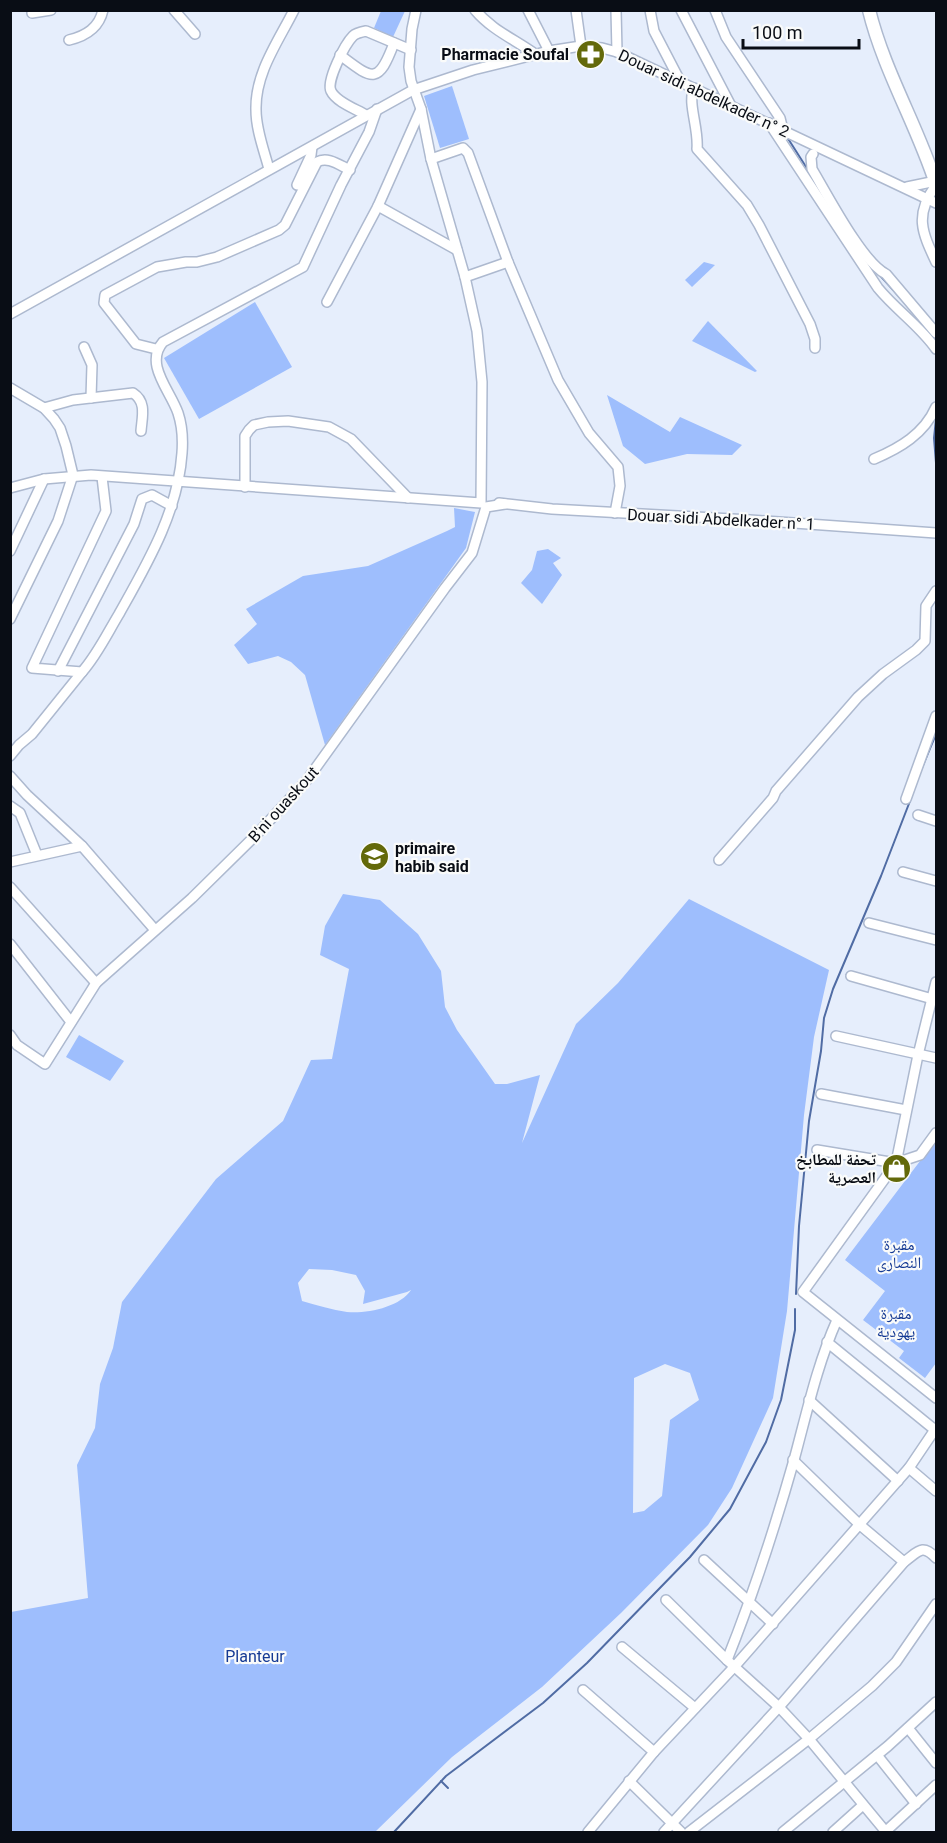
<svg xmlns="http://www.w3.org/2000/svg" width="947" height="1843" font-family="Roboto,'Noto Naskh Arabic',sans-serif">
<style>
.green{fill:#9ebefd;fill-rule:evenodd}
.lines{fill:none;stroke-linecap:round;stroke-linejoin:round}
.stream{stroke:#506ca4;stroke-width:2}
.minor-casing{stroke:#adb9cf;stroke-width:12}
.major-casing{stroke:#adb9cf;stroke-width:15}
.minor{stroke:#fff;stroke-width:9}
.major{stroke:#fff;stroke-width:12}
.labels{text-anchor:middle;stroke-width:4.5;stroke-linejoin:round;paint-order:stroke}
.poi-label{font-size:16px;font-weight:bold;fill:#090d15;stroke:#fafbfa;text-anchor:end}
.street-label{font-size:16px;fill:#090d15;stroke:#fafbfa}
.park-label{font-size:16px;fill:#153a94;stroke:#fafbfa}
</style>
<rect width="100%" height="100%" fill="#e6eefc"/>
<g class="green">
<path d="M381,11H405L393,37L374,28Z"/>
<path d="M452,86L469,139L440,148L424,96Z"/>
<path d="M704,262L715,265L692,287L685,280Z"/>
<path d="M255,302L292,367L199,419L164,358Z"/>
<path d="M708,321L757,371L755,372L692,341Z"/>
<path d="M607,395L670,432L680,417L742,445L732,455L687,454L645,464L623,446Z"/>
<path d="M454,508L475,512L466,548L325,745L305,675L291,662L278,656L248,664L234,645L257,624L246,609L303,576L368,566L447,531L455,527Z"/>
<path d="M548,549L561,558L553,563L562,575L542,604L521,583L532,570L537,551Z"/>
<path d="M343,894L380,900L418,934L441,971L445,1007L457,1030L495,1084H507L540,1075L522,1143L576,1024L618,983L689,899L829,970L814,1037L804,1115L787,1311L773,1398L732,1488L708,1525L621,1613L542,1687L452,1757L375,1832H11V1612L88,1598L77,1465L95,1428L100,1384L113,1348L122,1302L216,1179L283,1121L311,1060L332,1059L349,969L320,955L325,926ZM309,1269L332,1270L356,1275L365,1291L363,1304L407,1292L411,1290C400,1307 367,1314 347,1312C332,1310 317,1305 302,1301L298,1283ZM665,1364L690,1373L699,1400L670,1420L662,1496L644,1511L633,1513L634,1378Z"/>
<path d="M79,1035L124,1061L110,1081L66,1057Z"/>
<path d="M936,1140V1363L925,1378L899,1358L904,1351L863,1320L885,1291L845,1260Z"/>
</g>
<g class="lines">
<g class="stream">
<path d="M787,137L808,170"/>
<path d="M877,272L905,303"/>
<path d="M936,419L934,438L936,463"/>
<path d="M921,770L936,734"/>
<path d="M796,1294L799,1226L809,1121L821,1051L824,1018L833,989L881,876L910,801"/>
<path d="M441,1781L448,1788"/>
<path d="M394,1832L446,1776L543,1703L587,1663L690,1557L730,1509L766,1442L781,1400L795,1330V1309"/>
</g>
<defs>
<g id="minor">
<path d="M174,10L195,34"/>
<path d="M475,10C492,30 514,39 535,54"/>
<path d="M528,10L549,51"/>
<path d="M576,10L581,46"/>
<path d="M616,10L617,52"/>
<path d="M650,10L654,31L680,81"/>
<path d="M681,10L730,104"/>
<path d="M715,10L726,37L780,118L783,130"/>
<path d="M32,13L51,10"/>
<path d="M69,40C86,36 99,28 103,10"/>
<path d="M340,55C372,79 378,86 394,43"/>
<path d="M694,88C687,103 699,128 697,149L747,205L759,225L810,324L815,339V348"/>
<path d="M366,115C356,109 336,102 331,91C326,81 345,44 353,36C356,33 361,32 366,31L411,50"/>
<path d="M769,123L878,288C896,310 920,326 936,349"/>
<path d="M813,154L811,157L812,169C827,194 862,262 886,274L936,333"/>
<path d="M431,159L463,148L468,153L508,262L558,380L589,433L618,467L620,486L615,513"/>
<path d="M269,169C264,150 256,130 256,110C255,73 278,42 294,10"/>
<path d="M297,185L311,155L312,147"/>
<path d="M936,185C914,215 922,232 936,262"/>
<path d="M907,187L936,181"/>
<path d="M378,206L457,250"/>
<path d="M465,277L508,262"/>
<path d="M327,302L378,206L421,109"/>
<path d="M10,314L413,90L473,70L549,51L581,46L602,48L617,52L936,203"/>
<path d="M84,347L92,365L91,398"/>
<path d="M156,349L136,344L104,303L105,295L157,267L186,262H197L217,257L279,230L285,225L317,162C328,156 339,165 350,170"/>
<path d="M10,388L44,408L54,419L60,428L66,446L73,475L58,521L10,619"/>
<path d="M44,408L73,400L133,393C147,402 142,417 141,431"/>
<path d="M874,459C900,448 924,434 936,407"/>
<path d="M102,477L106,511L32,668L82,672C97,655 107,634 119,614C147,564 178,512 182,453C183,440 182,425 178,413C170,390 144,364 163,342L303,267L341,185L369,132L377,109"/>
<path d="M245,487V436L249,430L254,425L268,422L288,421L329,427L351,439L408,498"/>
<path d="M10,488L44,479L91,475L481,503L482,382L477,331L465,277L431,159L421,109L411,81L409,67L412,29L416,10"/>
<path d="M499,503L552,509L750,520L936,533"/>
<path d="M10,551L44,479"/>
<path d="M58,671L134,524L142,499L152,495L172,506"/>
<path d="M10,756L19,745L32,734L82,672"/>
<path d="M10,776L27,795L82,846"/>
<path d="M906,799L936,716"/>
<path d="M10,806L20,813L37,855"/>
<path d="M918,815L936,821"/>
<path d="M719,860L773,798L776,791L858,697L883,674L916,650L925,641L926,606L936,591"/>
<path d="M10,862L82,846L155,930"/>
<path d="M903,872L936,881"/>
<path d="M10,887L96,983"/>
<path d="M869,923L936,940"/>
<path d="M10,944L71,1022"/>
<path d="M851,976L936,1000"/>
<path d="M936,982L918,1055L896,1163L803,1292L936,1398"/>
<path d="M10,1035L17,1045L45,1064L96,983L192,898L257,834L307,780L445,588L472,553L486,507L505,504"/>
<path d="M836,1036L936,1058"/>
<path d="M821,1094L906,1110"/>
<path d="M817,1150L896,1163L920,1155L936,1133"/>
<path d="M827,1342L935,1430"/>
<path d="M809,1400L898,1481"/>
<path d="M793,1460L860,1525L904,1562"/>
<path d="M909,1468L936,1491"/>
<path d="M704,1560L773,1624"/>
<path d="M666,1600L727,1660L779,1707L809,1739L886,1832"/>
<path d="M622,1647L695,1708"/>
<path d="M727,1660C753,1595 775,1527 794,1460C807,1412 817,1365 837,1320"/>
<path d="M583,1690L654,1752"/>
<path d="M908,1728L936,1763"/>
<path d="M877,1755L916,1804"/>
<path d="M629,1781L681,1832"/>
<path d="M588,1832L654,1752L735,1666L909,1468L936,1428"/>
<path d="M664,1832L779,1707L904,1562C918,1552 922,1543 936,1558"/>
<path d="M689,1832L809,1739L872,1686L896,1662L936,1604"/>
<path d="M783,1832L888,1746L936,1702"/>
<path d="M833,1832L863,1805"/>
<path d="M885,1832L936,1785"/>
</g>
<path id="major" d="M869,10C884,71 917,125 936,184"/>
</defs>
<use href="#minor" class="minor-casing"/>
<use href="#major" class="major-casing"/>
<use href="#minor" class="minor"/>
<use href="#major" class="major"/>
</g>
<defs>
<symbol id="pharmacy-disc" viewBox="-11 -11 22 22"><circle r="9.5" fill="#63690a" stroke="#fafbfa"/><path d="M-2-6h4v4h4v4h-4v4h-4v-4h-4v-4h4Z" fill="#fff"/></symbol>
<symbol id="school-disc" viewBox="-11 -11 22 22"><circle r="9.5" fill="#63690a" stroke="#fafbfa"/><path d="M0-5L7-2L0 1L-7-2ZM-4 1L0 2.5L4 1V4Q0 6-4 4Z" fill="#fff"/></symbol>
<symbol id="shop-disc" viewBox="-11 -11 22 22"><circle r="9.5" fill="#63690a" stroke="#fafbfa"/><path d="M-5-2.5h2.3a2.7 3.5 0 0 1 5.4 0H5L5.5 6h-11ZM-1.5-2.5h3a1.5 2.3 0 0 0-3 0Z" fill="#fff"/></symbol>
</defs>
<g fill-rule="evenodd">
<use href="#pharmacy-disc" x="574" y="38" width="33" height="33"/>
<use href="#school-disc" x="358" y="840" width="33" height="33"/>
<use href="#shop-disc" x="880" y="1152" width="33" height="33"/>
</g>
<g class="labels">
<g class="poi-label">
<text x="569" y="60">Pharmacie Soufal</text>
<text x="395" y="854" text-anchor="start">primaire<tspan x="395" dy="18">habib said</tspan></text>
<text x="876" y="1165">تحفة للمطابخ<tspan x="876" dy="18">العصرية</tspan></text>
</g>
<g class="street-label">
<text transform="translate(704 93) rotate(25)" y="6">Douar sidi abdelkader n° 2</text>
<text transform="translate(721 519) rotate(3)" y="6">Douar sidi Abdelkader n° 1</text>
<text transform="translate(283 804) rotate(-48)" y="6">B'ni ouaskout</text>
</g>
<g class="park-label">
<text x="899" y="1250">مقبرة<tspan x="899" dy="18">النصارى</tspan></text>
<text x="896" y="1319">مقبرة<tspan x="896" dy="18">يهودية</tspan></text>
<text x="255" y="1662">Planteur</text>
</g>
</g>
<rect width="947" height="1843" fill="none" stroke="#090d15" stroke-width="24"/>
<path d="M743 39v9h116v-9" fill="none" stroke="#090d15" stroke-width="3"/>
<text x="752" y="39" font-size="18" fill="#090d15" stroke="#fafbfa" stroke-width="4.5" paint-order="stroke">100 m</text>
</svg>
